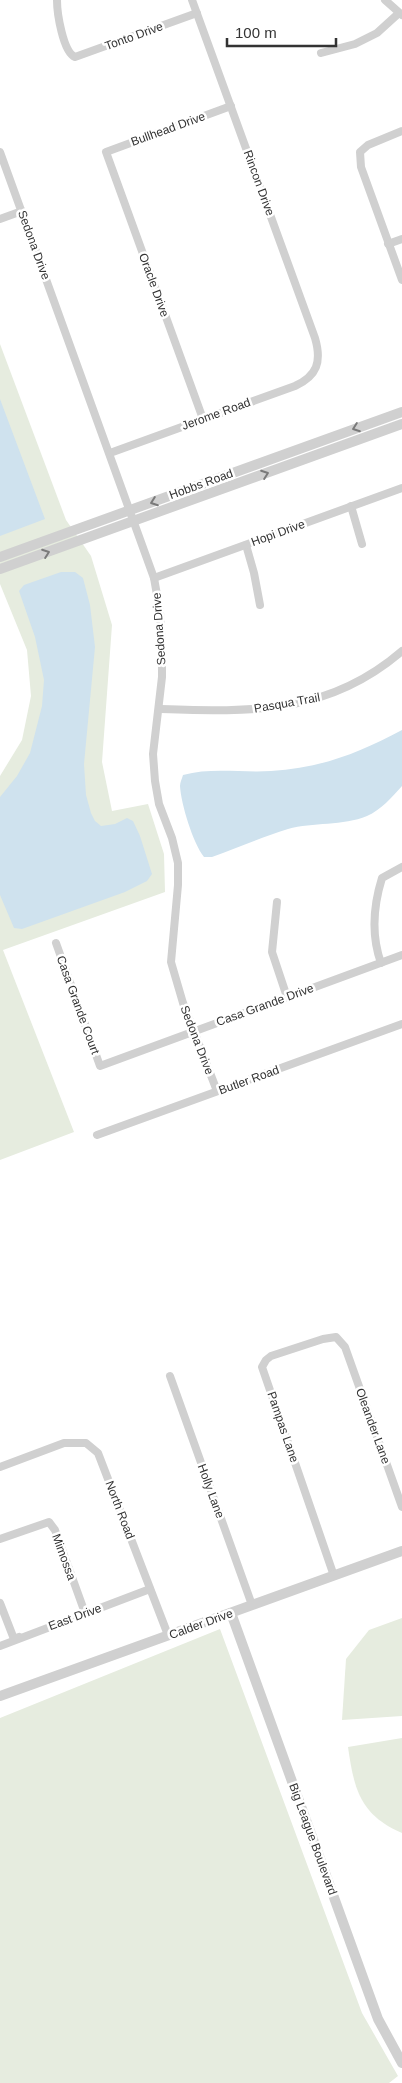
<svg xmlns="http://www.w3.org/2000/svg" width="402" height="2083" font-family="Helvetica,sans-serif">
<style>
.green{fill:#e6ecdf}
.water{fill:#cfe2ee}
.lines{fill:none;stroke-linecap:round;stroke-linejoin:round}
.minor{stroke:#d0d0d0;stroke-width:8}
.tertiary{stroke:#d0d0d0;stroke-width:10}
.oneway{stroke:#7a7a7a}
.labels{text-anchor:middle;stroke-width:5;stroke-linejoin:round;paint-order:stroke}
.street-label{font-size:12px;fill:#333;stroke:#fff}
</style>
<rect width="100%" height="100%" fill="#fff"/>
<g class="green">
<path d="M0,344L66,520L91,556L112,625L102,762L112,811L148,804L164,854L165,892L3,950L74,1132L0,1160V776L22,740L31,696L27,650L0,584Z"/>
<path d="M402,1618V1716L342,1720L346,1659L369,1630Z"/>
<path d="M220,1629L362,2013L398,2076L389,2083H0V1718Z"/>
<path d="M402,1738V1833C360,1815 354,1789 348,1747Z"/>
</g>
<g class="water">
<path d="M0,399L45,519L0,536Z"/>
<path d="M61,572H75L83,578L90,605L95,647L84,764L86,795L91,813L95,821L101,826L115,824L127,818L133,821L140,836L152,874L147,881L125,892L22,929L14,928L0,895V797L17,776L30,753L42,706L44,680L35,637L19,591L24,585Z"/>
<path d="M402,730V786C392,797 381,810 367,816C343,826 313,822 288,829C262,837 237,848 212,857H204C193,843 181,804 180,786C180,782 182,779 183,775C211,767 242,773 271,771C321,768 359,753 402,730Z"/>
</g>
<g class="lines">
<g class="minor">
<path d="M57,0C57,13 63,52 75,57L197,13"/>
<path d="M385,0L402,15"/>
<path d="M321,53L355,44L377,33L399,13"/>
<path d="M402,131L368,145L360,152L361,167L402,280"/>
<path d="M0,152L154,578L160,612L162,649V677L153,754L155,781L159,804L172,838L178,863V885L171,962L183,1003L217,1091"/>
<path d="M0,219L22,211"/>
<path d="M388,244L402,239"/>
<path d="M203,419L106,152L231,106"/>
<path d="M110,453L295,386C317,376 322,362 315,338L192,0"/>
<path d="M351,506L362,544"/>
<path d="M246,545L254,573L260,605"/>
<path d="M154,578L402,488"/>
<path d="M159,709C251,712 328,715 402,651"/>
<path d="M277,902L272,952L287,997"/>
<path d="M56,943L100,1066L402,955"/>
<path d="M381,963C371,935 373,907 382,878L402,867"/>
<path d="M97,1135L402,1024"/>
<path d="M170,1376L252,1605"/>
<path d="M0,1467L64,1443H86L98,1453L168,1635"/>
<path d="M0,1539L49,1522L55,1530L85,1613"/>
<path d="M334,1576L262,1367L266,1360L271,1356L323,1339L336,1337L345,1347L402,1507"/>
<path d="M0,1603L14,1639L19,1637"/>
<path d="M0,1646L150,1589"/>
</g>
<g class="tertiary">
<path d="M0,557L402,412"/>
<path d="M0,569L402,424"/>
<path d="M231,1613L378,2019L402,2063"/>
<path d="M0,1696L402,1551"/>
</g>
</g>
<defs><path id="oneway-chevron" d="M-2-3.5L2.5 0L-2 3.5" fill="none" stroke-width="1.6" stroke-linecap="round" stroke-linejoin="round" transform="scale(1.25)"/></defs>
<g class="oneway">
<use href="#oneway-chevron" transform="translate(356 428) rotate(160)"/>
<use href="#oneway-chevron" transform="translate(265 474) rotate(-20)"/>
<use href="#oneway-chevron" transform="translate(154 502) rotate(160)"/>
<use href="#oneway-chevron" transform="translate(46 553) rotate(-20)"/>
</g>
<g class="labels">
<g class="street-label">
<text transform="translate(134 36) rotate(-20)" y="4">Tonto Drive</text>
<text transform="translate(168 129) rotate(-20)" y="4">Bullhead Drive</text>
<text transform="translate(259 183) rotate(70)" y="4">Rincon Drive</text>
<text transform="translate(34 245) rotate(70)" y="4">Sedona Drive</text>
<text transform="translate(154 285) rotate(70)" y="4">Oracle Drive</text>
<text transform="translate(216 414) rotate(-20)" y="4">Jerome Road</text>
<text transform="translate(201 484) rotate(-20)" y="4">Hobbs Road</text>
<text transform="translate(278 533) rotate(-20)" y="4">Hopi Drive</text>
<text transform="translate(159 629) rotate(-94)" y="4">Sedona Drive</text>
<text transform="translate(287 703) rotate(-10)" y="4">Pasqua Trail</text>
<text transform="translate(78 1005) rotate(70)" y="4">Casa Grande Court</text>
<text transform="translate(265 1005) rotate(-20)" y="4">Casa Grande Drive</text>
<text transform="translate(197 1040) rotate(69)" y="4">Sedona Drive</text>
<text transform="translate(249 1080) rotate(-20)" y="4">Butler Road</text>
<text transform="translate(373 1426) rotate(70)" y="4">Oleander Lane</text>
<text transform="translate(283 1427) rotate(71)" y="4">Pampas Lane</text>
<text transform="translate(211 1491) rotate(70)" y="4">Holly Lane</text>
<text transform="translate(120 1510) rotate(69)" y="4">North Road</text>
<text transform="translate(64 1557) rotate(70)" y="4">Mimossa</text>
<text transform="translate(75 1617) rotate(-20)" y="4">East Drive</text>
<text transform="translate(201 1624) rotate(-20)" y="4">Calder Drive</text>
<text transform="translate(313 1839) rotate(70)" y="4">Big League Boulevard</text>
</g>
</g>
<path d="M227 38v8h109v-8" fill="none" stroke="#333333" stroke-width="2.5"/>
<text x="235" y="38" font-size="15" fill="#333333" stroke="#ffffff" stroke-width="4" paint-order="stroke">100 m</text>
</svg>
